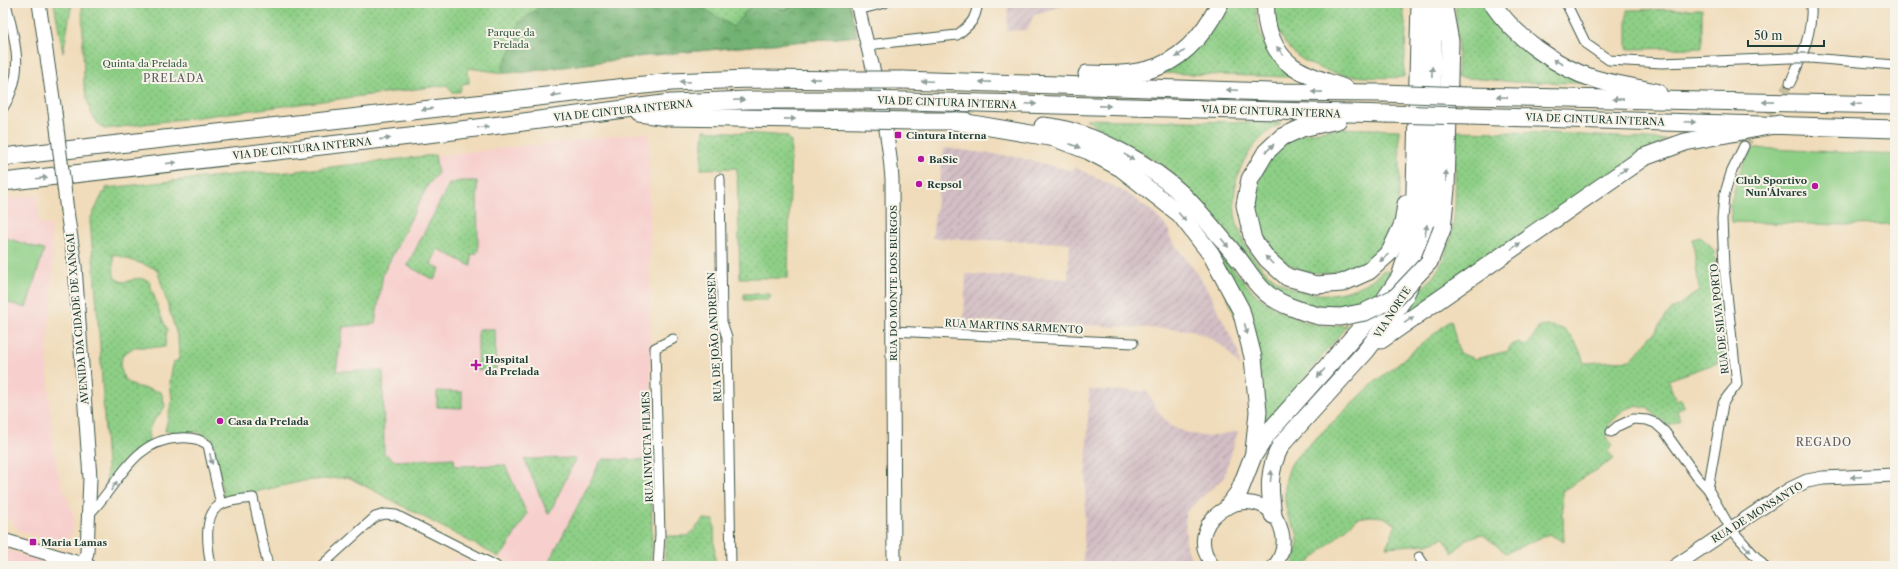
<svg xmlns="http://www.w3.org/2000/svg" width="1898" height="569" font-family="'Libre Caslon Text',serif">
<style>
.built{fill:#f7d0ce}
.industrial{fill:url(#industrial-furrows)}
.green{fill:url(#green-dots);stroke:#56865d}
.forest{fill:url(#forest-crowns);stroke:#487854}
.pitch{fill:#8ecf86;stroke:#56865d}
.lines{fill:none;stroke-linecap:round;stroke-linejoin:round}
.street-tunnel{stroke:#c6bc9f;stroke-width:9;stroke-dasharray:9 4.5;stroke-linecap:butt}
.street-casing{stroke:#3e5548;stroke-width:11}
.secondary-casing{stroke:#3e5548;stroke-width:15}
.highway-casing{stroke:#3e5548;stroke-width:19}
.street{stroke:#fff;stroke-width:9}
.secondary{stroke:#fff;stroke-width:13}
.highway{stroke:#fff;stroke-width:17}
.street-bridge-casing{stroke:#3e5548;stroke-width:11;stroke-linecap:butt}
.secondary-bridge-casing{stroke:#3e5548;stroke-width:15;stroke-linecap:butt}
.highway-bridge-casing{stroke:#3e5548;stroke-width:19;stroke-linecap:butt}
.street-bridge{stroke:#fff;stroke-width:9}
.secondary-bridge{stroke:#fff;stroke-width:13}
.highway-bridge{stroke:#fff;stroke-width:17}
.oneway{fill:#8f9e9a}
.poi-dot{fill:#b5179e;stroke:#f7f3e8;stroke-width:1.5}
.labels{text-anchor:middle;stroke-width:4;stroke-linejoin:round;paint-order:stroke}
.park-label{font-size:10px;fill:#355a44;stroke:#f7f3e8}
.street-label{font-size:10px;fill:#1f3d34;stroke:#f7f3e8}
.poi-label{font-size:10px;font-weight:bold;fill:#1f3d34;stroke:#f7f3e8;text-anchor:start}
.neighbourhood-label{font-size:11px;letter-spacing:1px;fill:#5f5c64;stroke:#f7f3e8}
</style>
<defs>
<pattern id="industrial-furrows" width="10" height="10" patternUnits="userSpaceOnUse"><rect width="10" height="10" fill="#d2bec4"/><path d="M-1 1l2-2M0 10L10 0M9 11l2-2" fill="none" stroke="#aa9ca0"/></pattern>
<pattern id="green-dots" width="8" height="8" patternUnits="userSpaceOnUse"><rect width="8" height="8" fill="#8ecf86"/><path d="M2 2h.1M6 6h.1" fill="none" stroke="#73a96e" stroke-width="1.8" stroke-linecap="round"/></pattern>
<pattern id="forest-crowns" width="20" height="18" patternUnits="userSpaceOnUse"><rect width="20" height="18" fill="#72b273"/><path d="M2 6a3 3 0 1 1 6 0M12 15a3 3 0 1 1 6 0" fill="none" stroke="#5d925f"/></pattern>
</defs>
<rect width="100%" height="100%" fill="#f7f3e8"/>
<filter id="ink" filterUnits="userSpaceOnUse"><feTurbulence type="fractalNoise" baseFrequency=".025" numOctaves="2"/><feDisplacementMap in="SourceGraphic" scale="8" xChannelSelector="R" yChannelSelector="G"/><feConvolveMatrix kernelMatrix="1 2 1 2 8 2 1 2 1" color-interpolation-filters="sRGB"/></filter>
<filter id="wash" filterUnits="userSpaceOnUse"><feTurbulence type="fractalNoise" baseFrequency=".012" numOctaves="4" result="noise"/><feDisplacementMap in="SourceGraphic" scale="16" xChannelSelector="R" yChannelSelector="G"/><feGaussianBlur stdDeviation="0.9" result="paint"/><feColorMatrix in="noise" values="0 0 0 0 0 0 0 0 0 0 0 0 0 0 0 0 0 1.4 0 .05"/><feComposite in="paint" operator="in"/></filter>
<g filter="url(#wash)">
<rect width="100%" height="100%" fill="#f0dcba"/>
<g class="built">
<path d="M649,132L652,543L650,566H517L348,477L304,481L270,174Z"/>
<path d="M37,195L40,225H51L53,272L47,354L52,439L58,473L74,517L72,533L65,541L55,542L21,532L3,513V199Z"/>
<path d="M3,548L55,566H3Z"/>
<path d="M457,556L475,566H449Z"/>
</g>
<g class="industrial">
<path d="M1008,3H1069L1034,15L1027,30L1007,31Z"/>
<path d="M944,148L1017,157L1073,171L1074,167L1127,193L1151,211L1169,229L1170,238L1200,277L1213,300L1238,351L1240,367L1225,348L1212,339L1192,330L964,320L966,274L1068,279L1070,243L932,238Z"/>
<path d="M1089,390L1147,391L1155,407L1169,425L1187,433L1208,437L1238,431L1224,477L1185,513L1186,547L1195,566H1083Z"/>
</g>
<g class="green">
<path d="M54,3H72L63,53Z"/>
<path d="M82,3H849L857,36L644,56L525,72L504,73L468,68L469,83L462,84L460,92H452L447,85L105,129C89,119 88,102 84,85Z"/>
<path d="M1228,3H1256C1255,32 1268,55 1289,75L1287,77L1158,73Z"/>
<path d="M1273,3H1402L1406,29L1404,77C1348,80 1276,74 1273,3Z"/>
<path d="M1455,3H1482L1494,20L1515,41L1585,83L1516,82L1457,77L1458,47Z"/>
<path d="M1702,9V48L1627,49V10Z"/>
<path d="M1086,119L1281,123C1181,184 1258,326 1356,288C1367,284 1376,277 1384,270L1390,272L1376,296L1363,302L1343,305L1312,306L1286,296L1268,284L1250,264L1223,229L1166,167L1103,131Z"/>
<path d="M1340,128L1399,130C1399,156 1403,186 1396,212C1386,249 1362,274 1322,273C1310,273 1297,270 1287,263C1241,230 1246,165 1295,137C1305,132 1328,130 1340,128Z"/>
<path d="M704,130L787,136L791,142L788,278H740L737,168L701,169Z"/>
<path d="M1454,131L1550,133L1666,140L1395,324C1399,318 1401,311 1406,305C1413,295 1426,286 1435,274C1463,234 1454,177 1454,131Z"/>
<path d="M435,155L438,173L428,185L383,274L375,324L343,327L336,371H383L384,453L395,461L454,458L455,466L505,465L527,514L503,554L499,557L348,477L304,481L224,499L212,439L198,432L177,433L165,431L172,399L170,382L173,363L179,359L178,339L157,269L113,254L114,277C130,290 130,272 149,281L160,314L167,329L165,347H135L123,354L120,365L124,379L134,386L161,392L165,406C156,423 147,419 149,443C128,455 118,467 106,487L107,468L100,346L90,220L103,193L106,192V188L260,172L270,174Z"/>
<path d="M461,181H477L478,251L476,254L471,255V266L438,249L431,264L440,269L434,280L408,266V264L449,184Z"/>
<path d="M1195,220C1215,245 1233,272 1256,294C1270,308 1306,325 1325,326C1333,326 1340,325 1347,325L1261,433L1262,380Z"/>
<path d="M1700,237L1709,244L1714,251L1726,360L1668,380L1676,401L1681,399L1684,406L1677,410L1680,420L1668,426L1647,408L1635,406L1623,410L1609,425L1607,439L1612,445L1608,451L1614,459L1562,491L1564,542L1549,534L1506,553L1482,534L1466,539L1453,553L1444,538L1427,544L1386,547L1396,525L1384,517L1371,516L1358,518L1305,566H1292C1295,557 1300,543 1297,533C1296,528 1291,524 1289,519C1282,498 1283,474 1296,457L1374,383L1451,320L1459,353L1475,359L1508,351L1511,345L1519,342L1525,346L1530,342L1539,327C1568,322 1576,339 1584,363L1631,360L1656,331L1669,312L1699,291L1693,239Z"/>
<path d="M744,294H769L771,297L768,300H744Z"/>
<path d="M478,329H495L496,370H478Z"/>
<path d="M437,391L462,392V408L437,407Z"/>
<path d="M576,458L549,514H548L524,459Z"/>
<path d="M603,459L651,460L652,543L650,566H547L600,462Z"/>
<path d="M704,519L714,520L715,566H664L667,536H688Z"/>
</g>
<path class="forest" d="M544,3H695L733,27L753,3H768L783,10L803,3H849L857,36L644,56L525,72L504,73L503,66L511,50L519,23Z"/>
<g class="pitch">
<path d="M1754,148L1895,155V224L1847,225L1732,222L1730,205L1741,168Z"/>
<path d="M3,237L44,250L26,308L3,301Z"/>
</g>
</g>
<g filter="url(#ink)">
<g class="lines">
<path class="street-tunnel" d="M1744,146L1790,83"/>
<defs>
<g id="street">
<path d="M1566,3L1586,44L1609,60L1662,63L1789,58"/>
<path d="M858,10L885,3"/>
<path d="M867,45L957,35C971,24 975,21 978,3"/>
<path d="M1810,58L1895,65"/>
<path d="M1790,83C1802,57 1813,32 1811,3"/>
<path d="M3,108C26,72 15,41 6,3"/>
<path d="M720,179L722,322L727,337L731,566"/>
<path d="M893,331L1133,343"/>
<path d="M1611,432L1618,426L1633,419L1647,420L1655,423L1665,432L1697,477L1708,489L1731,529L1764,566"/>
<path d="M1708,489L1723,404C1726,396 1733,391 1737,384L1724,267L1722,219L1724,196L1731,173L1744,146"/>
<path d="M88,515C118,487 131,440 179,438C190,437 199,438 208,445L221,505"/>
<path d="M1419,557L1425,566"/>
<path d="M211,566C208,550 202,515 220,505C229,500 243,499 253,498L268,566"/>
<path d="M321,566L375,517L385,514L396,515L496,566"/>
<path d="M658,566L660,535L655,348L673,339"/>
</g>
<g id="secondary">
<path d="M39,3L55,112"/>
<path d="M857,3C871,62 888,119 892,179L894,566"/>
<path d="M67,211L75,266L90,478L87,552L84,564"/>
<path d="M3,540L89,566"/>
<path d="M1213,566C1174,516 1266,471 1282,532C1285,544 1282,557 1274,566"/>
<path d="M1675,566L1790,489L1807,481L1823,478L1895,475"/>
</g>
<g id="highway">
<path d="M1266,3C1264,26 1273,52 1292,66C1307,77 1329,82 1346,89"/>
<path d="M1492,3C1514,36 1557,68 1595,79C1615,85 1637,87 1658,93"/>
<path d="M1087,74C1106,75 1129,75 1148,70C1182,61 1205,33 1220,3"/>
<path d="M903,80L1271,92L1382,93"/>
<path d="M1466,96L1895,105"/>
<path d="M908,101L1386,114"/>
<path d="M639,113L667,117L864,120"/>
<path d="M1469,116L1895,129"/>
<path d="M1338,120L1302,128L1282,137L1266,152L1250,179L1245,205L1253,240L1267,259L1287,277L1316,285L1342,283L1369,271L1390,252L1403,224L1406,204"/>
<path d="M913,121H965"/>
<path d="M955,121L1055,138L1089,151L1121,168L1180,214L1211,254L1241,310L1253,357L1258,412L1254,451"/>
<path d="M1043,126C1092,131 1153,165 1188,200C1206,219 1224,241 1241,262C1248,272 1255,283 1264,291C1276,303 1302,312 1319,316"/>
<path d="M3,157L671,82L749,79L854,80"/>
<path d="M3,182L445,132L671,103L748,100H859"/>
<path d="M1442,229L1446,189L1450,41L1443,3"/>
<path d="M1381,340L1644,157L1685,142L1779,124"/>
<path d="M1229,505L1239,492L1253,456L1268,433L1379,308L1400,277L1409,249L1414,226L1420,3"/>
<path d="M1273,515C1269,488 1268,470 1281,445L1366,351L1388,322L1404,298L1420,262L1430,211L1433,40L1435,3"/>
</g>
</defs>
<use href="#street" class="street-casing"/>
<use href="#secondary" class="secondary-casing"/>
<use href="#highway" class="highway-casing"/>
<use href="#street" class="street"/>
<use href="#secondary" class="secondary"/>
<use href="#highway" class="highway"/>
<defs>
<path id="street-bridge" d="M1789,58H1810"/>
<path id="secondary-bridge" d="M55,112L67,211"/>
<g id="highway-bridge">
<path d="M854,80H903"/>
<path d="M1382,93L1466,96"/>
<path d="M859,100L908,101"/>
<path d="M1386,114L1469,116"/>
<path d="M864,120L913,121"/>
<path d="M1319,316L1340,317L1365,312L1396,297L1429,262L1442,229"/>
</g>
</defs>
<use href="#street-bridge" class="street-bridge-casing"/>
<use href="#secondary-bridge" class="secondary-bridge-casing"/>
<use href="#highway-bridge" class="highway-bridge-casing"/>
<use href="#street-bridge" class="street-bridge"/>
<use href="#secondary-bridge" class="secondary-bridge"/>
<use href="#highway-bridge" class="highway-bridge"/>
</g>
<defs><path id="oneway-solid" d="M-6-.8H1V-3.2L6.5 0L1 3.2V.8H-6Z"/></defs>
<g class="oneway">
<use href="#oneway-solid" transform="translate(1280 51) rotate(-127)"/>
<use href="#oneway-solid" transform="translate(1180 54) rotate(143)"/>
<use href="#oneway-solid" transform="translate(1558 62) rotate(-153)"/>
<use href="#oneway-solid" transform="translate(1432 72) rotate(-89)"/>
<use href="#oneway-solid" transform="translate(815 79) rotate(-179)"/>
<use href="#oneway-solid" transform="translate(927 81) rotate(-178)"/>
<use href="#oneway-solid" transform="translate(685 82) rotate(178)"/>
<use href="#oneway-solid" transform="translate(985 82) rotate(-179)"/>
<use href="#oneway-solid" transform="translate(1232 90) rotate(-178)"/>
<use href="#oneway-solid" transform="translate(1317 92) rotate(-179)"/>
<use href="#oneway-solid" transform="translate(556 95) rotate(173)"/>
<use href="#oneway-solid" transform="translate(1502 97) rotate(-178)"/>
<use href="#oneway-solid" transform="translate(1618 99) rotate(-179)"/>
<use href="#oneway-solid" transform="translate(739 100) rotate(-2)"/>
<use href="#oneway-solid" transform="translate(1768 102) rotate(-179)"/>
<use href="#oneway-solid" transform="translate(1031 104) rotate(2)"/>
<use href="#oneway-solid" transform="translate(1856 104) rotate(-178)"/>
<use href="#oneway-solid" transform="translate(1105 106) rotate(1)"/>
<use href="#oneway-solid" transform="translate(427 109) rotate(174)"/>
<use href="#oneway-solid" transform="translate(790 119) rotate(1)"/>
<use href="#oneway-solid" transform="translate(1690 122) rotate(2)"/>
<use href="#oneway-solid" transform="translate(483 127) rotate(-7)"/>
<use href="#oneway-solid" transform="translate(385 139) rotate(-6)"/>
<use href="#oneway-solid" transform="translate(1075 146) rotate(21)"/>
<use href="#oneway-solid" transform="translate(1270 148) rotate(-44)"/>
<use href="#oneway-solid" transform="translate(1129 157) rotate(31)"/>
<use href="#oneway-solid" transform="translate(171 163) rotate(-7)"/>
<use href="#oneway-solid" transform="translate(1623 171) rotate(-35)"/>
<use href="#oneway-solid" transform="translate(1446 176) rotate(-89)"/>
<use href="#oneway-solid" transform="translate(42 178) rotate(-7)"/>
<use href="#oneway-solid" transform="translate(1182 217) rotate(49)"/>
<use href="#oneway-solid" transform="translate(1426 230) rotate(-80)"/>
<use href="#oneway-solid" transform="translate(1225 243) rotate(50)"/>
<use href="#oneway-solid" transform="translate(1516 246) rotate(-35)"/>
<use href="#oneway-solid" transform="translate(1384 258) rotate(138)"/>
<use href="#oneway-solid" transform="translate(1269 260) rotate(-135)"/>
<use href="#oneway-solid" transform="translate(1409 320) rotate(-35)"/>
<use href="#oneway-solid" transform="translate(1246 329) rotate(75)"/>
<use href="#oneway-solid" transform="translate(1321 373) rotate(131)"/>
<use href="#oneway-solid" transform="translate(211 459) rotate(78)"/>
<use href="#oneway-solid" transform="translate(1271 476) rotate(-84)"/>
<use href="#oneway-solid" transform="translate(1856 477) rotate(178)"/>
<use href="#oneway-solid" transform="translate(114 486) rotate(-57)"/>
<use href="#oneway-solid" transform="translate(1747 548) rotate(47)"/>
</g>
</g>
<g class="poi-dot">
<rect x="894" y="131" width="8" height="8" rx="2"/>
<circle cx="921" cy="159" r="4"/>
<circle cx="919" cy="184" r="4"/>
<circle cx="1815" cy="186" r="4"/>
<path d="M474 359h4v4h4v4h-4v4h-4v-4h-4v-4h4z"/>
<circle cx="220" cy="421" r="4"/>
<rect x="29" y="538" width="8" height="8" rx="2"/>
</g>
<g class="labels">
<g class="park-label">
<text x="511" y="36">Parque da<tspan x="511" dy="12">Prelada</tspan></text>
<text x="145" y="67">Quinta da Prelada</text>
</g>
<g class="street-label">
<text transform="translate(947 102) rotate(2)" y="4">VIA DE CINTURA INTERNA</text>
<text transform="translate(623 110) rotate(-6)" y="4">VIA DE CINTURA INTERNA</text>
<text transform="translate(1271 111) rotate(2)" y="4">VIA DE CINTURA INTERNA</text>
<text transform="translate(1595 119) rotate(2)" y="4">VIA DE CINTURA INTERNA</text>
<text transform="translate(302 148) rotate(-6)" y="4">VIA DE CINTURA INTERNA</text>
<text transform="translate(893 283) rotate(-90)" y="4">RUA DO MONTE DOS BURGOS</text>
<text transform="translate(1392 312) rotate(-57)" y="4">VIA NORTE</text>
<text transform="translate(77 319) rotate(-95)" y="4">AVENIDA DA CIDADE DE XANGAI</text>
<text transform="translate(1719 319) rotate(-96)" y="4">RUA DE SILVA PORTO</text>
<text transform="translate(1014 326) rotate(3)" y="4">RUA MARTINS SARMENTO</text>
<text transform="translate(714 337) rotate(-93)" y="4">RUA DE JOÃO ANDRESEN</text>
<text transform="translate(647 447) rotate(-92)" y="4">RUA INVICTA FILMES</text>
<text transform="translate(1757 512) rotate(-32)" y="4">RUA DE MONSANTO</text>
</g>
<g class="poi-label">
<text x="906" y="139">Cintura Interna</text>
<text x="929" y="163">BaSic</text>
<text x="1807" y="184" text-anchor="end">Club Sportivo<tspan x="1807" dy="12">Nun'Álvares</tspan></text>
<text x="927" y="188">Repsol</text>
<text x="485" y="363">Hospital<tspan x="485" dy="12">da Prelada</tspan></text>
<text x="228" y="425">Casa da Prelada</text>
<text x="41" y="546">Maria Lamas</text>
</g>
<g class="neighbourhood-label">
<text x="174" y="82">PRELADA</text>
<text x="1824" y="446">REGADO</text>
</g>
</g>
<rect width="1898" height="569" fill="none" stroke="#f7f3e8" stroke-width="16"/>
<path d="M1748 40v6h76v-6" fill="none" stroke="#1f3d34" stroke-width="2"/>
<text x="1754" y="40" font-size="12" fill="#1f3d34" stroke="#f7f3e8" stroke-width="3" paint-order="stroke">50 m</text>
</svg>
